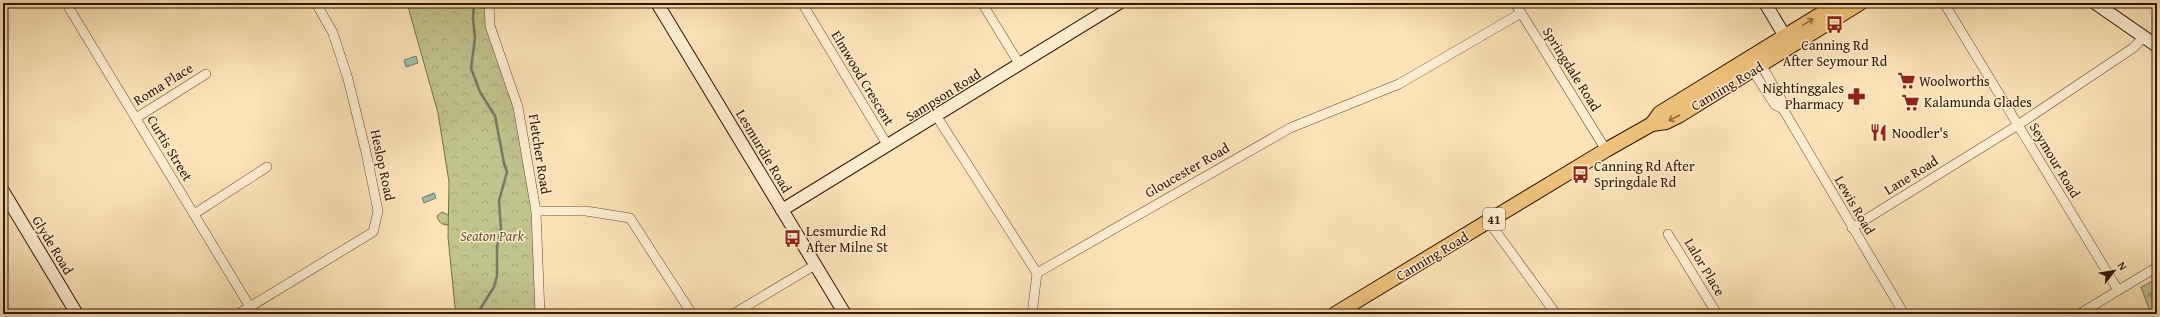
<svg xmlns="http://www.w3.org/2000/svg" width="2160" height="317" font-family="'Gentium Book Plus',serif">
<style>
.forest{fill:url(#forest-firs);stroke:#796c46}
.park{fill:url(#park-crowns);stroke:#796c46}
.water{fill:url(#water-waves);stroke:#747a66}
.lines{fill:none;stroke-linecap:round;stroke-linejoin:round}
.stream{stroke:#747a66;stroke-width:2.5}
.street-casing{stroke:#64482e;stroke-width:10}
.secondary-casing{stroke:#311500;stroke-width:14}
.primary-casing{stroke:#311500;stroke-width:16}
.street{stroke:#fdedd0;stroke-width:9}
.secondary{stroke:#fdedd0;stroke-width:12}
.primary{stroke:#eec27c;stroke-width:14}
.oneway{stroke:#906c3e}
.labels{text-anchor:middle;stroke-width:3;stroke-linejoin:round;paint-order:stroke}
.shield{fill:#fdedd0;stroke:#6e563e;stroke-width:1}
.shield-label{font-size:13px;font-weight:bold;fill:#311500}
.poi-label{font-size:14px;fill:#311500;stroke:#fdedd0;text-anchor:start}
.street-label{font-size:14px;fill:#311500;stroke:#fdedd0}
.park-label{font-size:14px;font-style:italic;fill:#635231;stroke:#fdedd0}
</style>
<defs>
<pattern id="forest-firs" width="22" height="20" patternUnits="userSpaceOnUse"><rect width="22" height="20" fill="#c1c38d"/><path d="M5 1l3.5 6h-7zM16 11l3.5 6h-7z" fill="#a6a778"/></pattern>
<pattern id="park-crowns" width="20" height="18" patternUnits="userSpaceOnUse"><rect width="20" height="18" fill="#c1c38d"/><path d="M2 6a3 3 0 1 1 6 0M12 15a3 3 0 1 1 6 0" fill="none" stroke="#a6a778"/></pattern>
<pattern id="water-waves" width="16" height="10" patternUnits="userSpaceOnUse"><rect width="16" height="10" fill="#a0beaa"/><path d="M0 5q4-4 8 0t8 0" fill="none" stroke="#8aa290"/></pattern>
</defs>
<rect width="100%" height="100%" fill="#fce3b7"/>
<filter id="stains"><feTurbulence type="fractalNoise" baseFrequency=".005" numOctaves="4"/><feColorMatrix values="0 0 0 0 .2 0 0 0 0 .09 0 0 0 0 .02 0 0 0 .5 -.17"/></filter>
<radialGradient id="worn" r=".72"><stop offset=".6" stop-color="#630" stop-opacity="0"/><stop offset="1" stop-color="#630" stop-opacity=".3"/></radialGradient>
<g class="forest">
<path d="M442,212L448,215L452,212L450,225C443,225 439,224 437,216Z"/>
<path d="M2157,279V314H2151L2141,287Z"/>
</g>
<path class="park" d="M407,3H489L490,26L518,107L536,211L540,314H458L455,307L448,237L449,182L438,113Z"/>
<g class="water">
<path d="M416,56L418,63L406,67L404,60Z"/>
<path d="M434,193L436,198L424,203L422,198Z"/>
</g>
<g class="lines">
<path class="stream" d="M474,3L473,19L475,38L471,68L480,92L495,116L504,163L507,172L499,201L501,229L497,247V276L494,287L477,314"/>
<defs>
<g id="street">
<path d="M66,3L250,307"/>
<path d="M489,3L490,26L518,107L536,211L540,314"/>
<path d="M802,3L888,146"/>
<path d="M982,3L1020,65"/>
<path d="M1515,3L1606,150"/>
<path d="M1944,3L2118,290"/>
<path d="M1757,63L1762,66L1782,101L1783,109L1904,314"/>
<path d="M1752,66L1753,71L1775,105L1783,109"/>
<path d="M937,117L1037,273L1290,128L1399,84L1521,13"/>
<path d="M136,118L206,74"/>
<path d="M536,211H586L630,218L692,314"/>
<path d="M194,214L267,167"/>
<path d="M1489,222L1556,314"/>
<path d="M1852,228L2018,125L2133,48L2144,37"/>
<path d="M1668,234L1717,314"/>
<path d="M238,314L373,232L378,211L366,152L348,79L333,33L316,3"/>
<path d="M733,314L815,265"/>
<path d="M1032,314L1037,273"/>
<path d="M2079,314L2157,267"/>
</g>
<g id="secondary">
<path d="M657,3L845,314"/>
<path d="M1765,3L1789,43"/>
<path d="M2095,3L2157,46"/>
<path d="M3,191L77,314"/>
<path d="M782,210L1119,3"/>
</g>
<g id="primary">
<path d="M1652,124L1660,113L1839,3"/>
<path d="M1335,314L1606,150L1652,124L1666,122L1680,115L1860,3"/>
</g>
</defs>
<use href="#street" class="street-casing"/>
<use href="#secondary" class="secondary-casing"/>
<use href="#primary" class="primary-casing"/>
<use href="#street" class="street"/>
<use href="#secondary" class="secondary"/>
<use href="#primary" class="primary"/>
</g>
<defs><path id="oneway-shaft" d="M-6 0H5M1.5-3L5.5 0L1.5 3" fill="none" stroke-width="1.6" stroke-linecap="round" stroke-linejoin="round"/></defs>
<g class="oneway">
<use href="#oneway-shaft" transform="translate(1808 22) rotate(-31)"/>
<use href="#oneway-shaft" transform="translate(1674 118) rotate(153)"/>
</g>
<defs>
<symbol id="bus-bare" viewBox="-9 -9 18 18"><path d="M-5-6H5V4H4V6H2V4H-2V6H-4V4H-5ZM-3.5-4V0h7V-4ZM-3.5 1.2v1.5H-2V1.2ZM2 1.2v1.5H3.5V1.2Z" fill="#8f2418" stroke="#fdedd0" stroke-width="2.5" paint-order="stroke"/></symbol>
<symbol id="supermarket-bare" viewBox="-9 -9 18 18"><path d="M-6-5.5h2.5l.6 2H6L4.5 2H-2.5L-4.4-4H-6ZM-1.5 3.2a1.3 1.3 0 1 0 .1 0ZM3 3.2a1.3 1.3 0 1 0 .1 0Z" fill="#8f2418" stroke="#fdedd0" stroke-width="2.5" paint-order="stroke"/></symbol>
<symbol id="pharmacy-bare" viewBox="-9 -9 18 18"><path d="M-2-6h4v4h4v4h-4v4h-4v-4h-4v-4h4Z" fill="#8f2418" stroke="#fdedd0" stroke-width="2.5" paint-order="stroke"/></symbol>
<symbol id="restaurant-bare" viewBox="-9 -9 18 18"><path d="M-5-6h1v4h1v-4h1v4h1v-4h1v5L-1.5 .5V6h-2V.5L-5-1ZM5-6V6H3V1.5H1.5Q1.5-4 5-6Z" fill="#8f2418" stroke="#fdedd0" stroke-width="2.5" paint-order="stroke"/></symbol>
</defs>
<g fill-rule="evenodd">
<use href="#bus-bare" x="1822" y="12" width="25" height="25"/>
<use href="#supermarket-bare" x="1894" y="68" width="25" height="25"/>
<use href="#pharmacy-bare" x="1844" y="84" width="25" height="25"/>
<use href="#supermarket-bare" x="1898" y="90" width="25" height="25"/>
<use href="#restaurant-bare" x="1866" y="120" width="25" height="25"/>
<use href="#bus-bare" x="1568" y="162" width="25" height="25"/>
<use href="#bus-bare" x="780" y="226" width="25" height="25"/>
</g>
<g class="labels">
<rect class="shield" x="1483" y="208" width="22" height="22" rx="3"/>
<g class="shield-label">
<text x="1494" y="224">41</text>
</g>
<g class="poi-label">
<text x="1835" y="50" text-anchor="middle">Canning Rd<tspan x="1835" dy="16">After Seymour Rd</tspan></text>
<text x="1919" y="86">Woolworths</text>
<text x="1844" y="93" text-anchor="end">Nightinggales<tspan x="1844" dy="16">Pharmacy</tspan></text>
<text x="1924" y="107">Kalamunda Glades</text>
<text x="1892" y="138">Noodler's</text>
<text x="1594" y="171">Canning Rd After<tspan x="1594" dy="16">Springdale Rd</tspan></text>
<text x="806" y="236">Lesmurdie Rd<tspan x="806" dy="16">After Milne St</tspan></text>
</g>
<g class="street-label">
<text transform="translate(1572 69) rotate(58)" y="5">Springdale Road</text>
<text transform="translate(863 78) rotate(59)" y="5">Elmwood Crescent</text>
<text transform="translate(163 84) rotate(-32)" y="5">Roma Place</text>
<text transform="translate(1727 86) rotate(-31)" y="5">Canning Road</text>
<text transform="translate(943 95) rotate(-32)" y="5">Sampson Road</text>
<text transform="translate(170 148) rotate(59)" y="5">Curtis Street</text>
<text transform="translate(764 151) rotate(59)" y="5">Lesmurdie Road</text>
<text transform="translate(540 154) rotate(81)" y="5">Fletcher Road</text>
<text transform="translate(2055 160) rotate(59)" y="5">Seymour Road</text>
<text transform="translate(383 165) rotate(78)" y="5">Heslop Road</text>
<text transform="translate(1187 170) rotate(-30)" y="5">Gloucester Road</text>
<text transform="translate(1911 175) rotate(-32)" y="5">Lane Road</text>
<text transform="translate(1855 205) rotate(60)" y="5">Lewis Road</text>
<text transform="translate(53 245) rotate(59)" y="5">Glyde Road</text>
<text transform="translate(1432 256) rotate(-31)" y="5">Canning Road</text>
<text transform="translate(1705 267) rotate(59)" y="5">Lalor Place</text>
</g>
<g class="park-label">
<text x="492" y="241">Seaton Park</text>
</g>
</g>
<rect width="2160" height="317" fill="none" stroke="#fce3b7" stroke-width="16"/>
<rect x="4" y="4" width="2152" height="309" fill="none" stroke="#311500" stroke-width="2"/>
<rect x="8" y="8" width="2144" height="301" fill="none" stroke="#311500"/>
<g transform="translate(2114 271) rotate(59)" stroke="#fdedd0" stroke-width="3" paint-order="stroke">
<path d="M0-3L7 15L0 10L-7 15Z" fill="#311500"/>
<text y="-6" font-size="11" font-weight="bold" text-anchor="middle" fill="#311500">N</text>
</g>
<rect width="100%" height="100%" filter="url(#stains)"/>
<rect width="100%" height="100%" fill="url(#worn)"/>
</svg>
